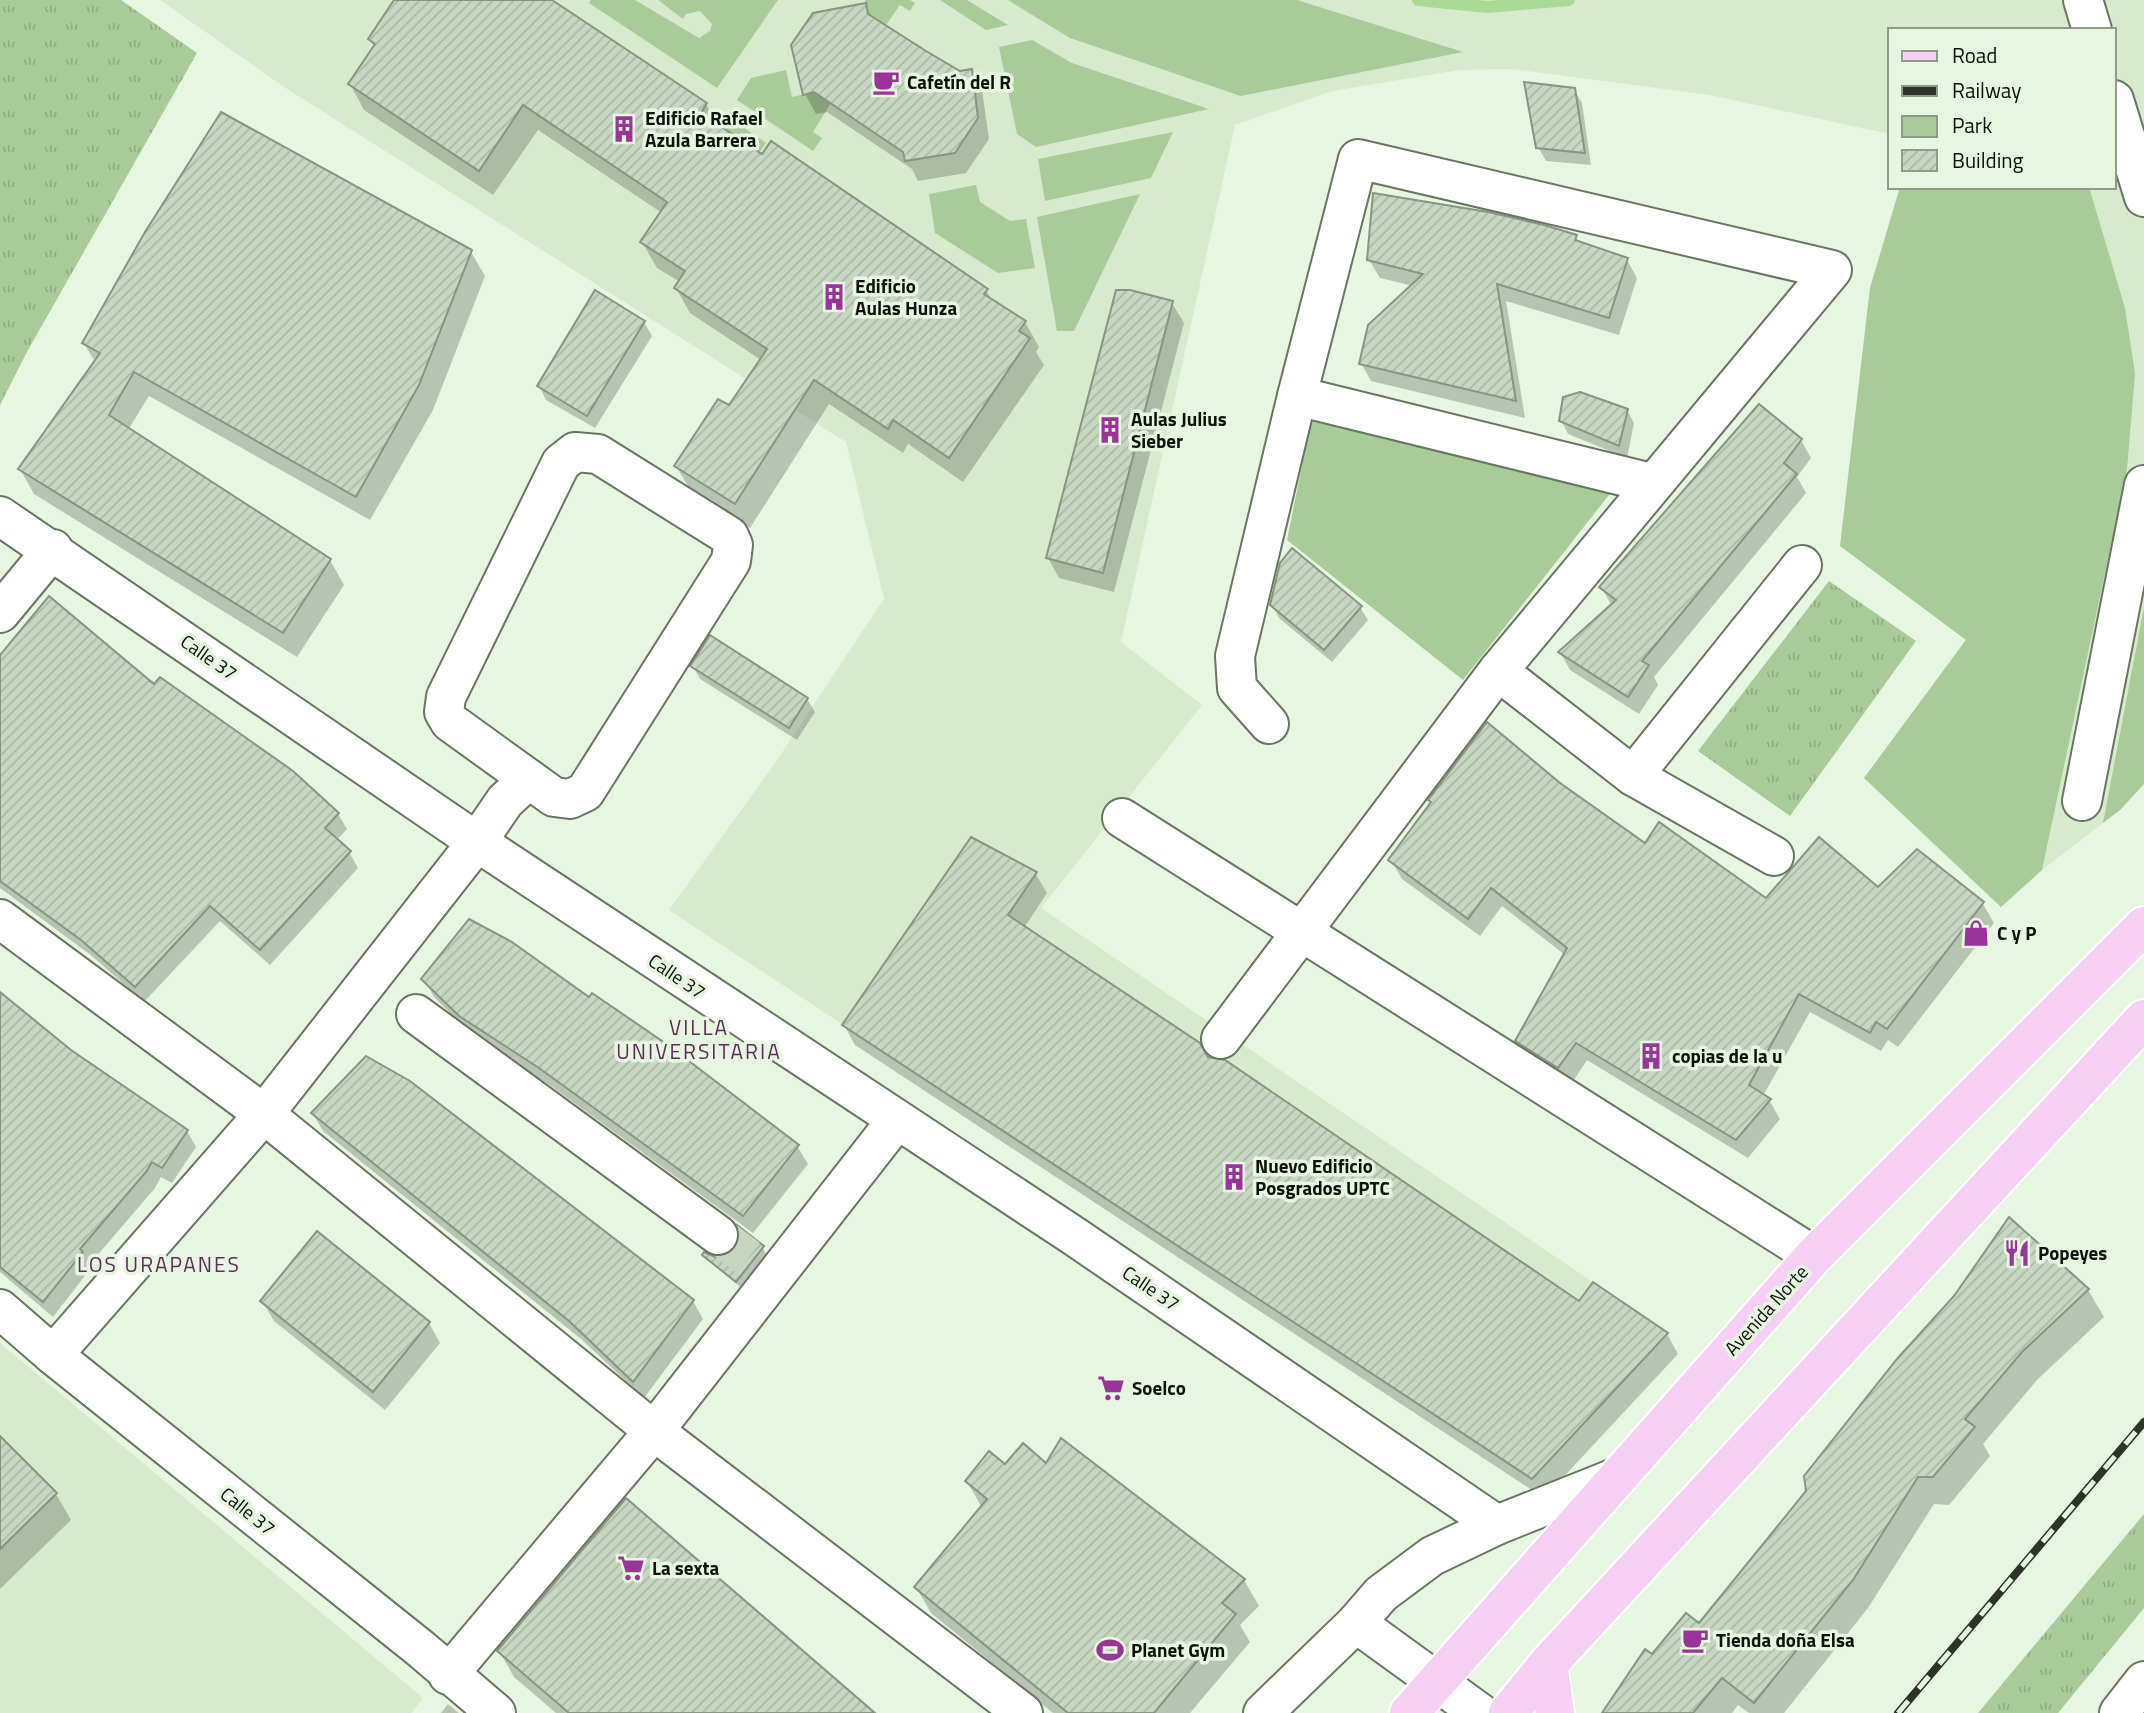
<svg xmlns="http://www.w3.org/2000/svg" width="2144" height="1713" font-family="'Titillium Web',sans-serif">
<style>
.built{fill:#d7eace}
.grass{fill:url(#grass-tufts)}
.green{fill:#a9cb99}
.shadow{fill:#0003}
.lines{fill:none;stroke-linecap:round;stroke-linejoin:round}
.stream{stroke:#abda95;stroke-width:12}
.building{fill:url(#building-hatch);stroke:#879581;stroke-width:2}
.minor-tunnel{stroke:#c6d4c0;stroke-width:38;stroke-dasharray:38 19;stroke-linecap:butt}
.minor-casing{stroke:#687562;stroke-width:42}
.major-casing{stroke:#fff;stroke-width:42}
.minor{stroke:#fff;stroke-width:38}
.major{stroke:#f6d0f4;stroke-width:38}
.rail-casing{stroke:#2c3328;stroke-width:8}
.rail{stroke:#e7f6e0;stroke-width:5;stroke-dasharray:16;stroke-linecap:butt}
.labels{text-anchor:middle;stroke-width:7;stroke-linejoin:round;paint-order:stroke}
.poi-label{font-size:19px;font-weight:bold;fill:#0c1109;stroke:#e7f6e0;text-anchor:start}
.street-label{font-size:19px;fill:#0c1109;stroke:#e7f6e0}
.neighbourhood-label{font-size:21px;letter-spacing:2px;fill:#5e2c5c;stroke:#e7f6e0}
</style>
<defs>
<pattern id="grass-tufts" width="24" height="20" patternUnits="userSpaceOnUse" patternTransform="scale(1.75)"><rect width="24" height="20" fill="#a9cb99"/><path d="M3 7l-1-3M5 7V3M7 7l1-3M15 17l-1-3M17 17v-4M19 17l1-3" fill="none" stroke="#90ad82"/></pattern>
<pattern id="building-hatch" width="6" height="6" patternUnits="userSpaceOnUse" patternTransform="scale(1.75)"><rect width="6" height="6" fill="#c8d7c2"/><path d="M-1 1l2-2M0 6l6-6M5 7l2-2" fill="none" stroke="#abb8a5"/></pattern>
</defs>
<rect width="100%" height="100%" fill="#e7f6e0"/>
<g class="built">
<path d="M160,0H2144V784L2120,810L2042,870L2001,907L1864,778L1966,639L1840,546L1870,288L1900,187H2114V30H1890V134L1710,95L1512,69L1459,70L1332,91L1235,125L1121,642L1202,705L1041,908L1668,1333L1532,1479L669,910L773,766L884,599L846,442L287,89Z"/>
<path d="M0,1343L423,1698L411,1713H0Z"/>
</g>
<g class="grass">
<path d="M0,0H121L197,53L28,350L0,405Z"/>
<path d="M1829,581L1916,641L1790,816L1698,751Z"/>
<path d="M2144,1514V1608L2058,1713H1978Z"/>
</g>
<g class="green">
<path d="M591,0H635L699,38L710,31L712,24L700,11L686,14L683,19L658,0H778L717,88L589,3Z"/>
<path d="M865,0H910L915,3L910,11L900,5L886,25L868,14Z"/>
<path d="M940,0H967L1008,25L986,30Z"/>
<path d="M1008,0H1297L1463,52L1241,96L1070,38Z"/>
<path d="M1032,40L1072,63L1209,109L1036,147L1017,134L999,47Z"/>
<path d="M786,70L792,97L814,92L831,103L813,132L822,138L813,151L737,100L751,78Z"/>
<path d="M724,114L766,143L744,175L725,162L740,139L717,124Z"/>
<path d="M1173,132L1151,178L1045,201L1038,159Z"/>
<path d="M976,185L980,202L1010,221L1026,219L1035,268L998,273L935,233L929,194Z"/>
<path d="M1900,187H2089L2125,308L2135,373L2127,469L2042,870L2001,907L1864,778L1966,640L1840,546L1870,288Z"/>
<path d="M1140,194L1074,331H1057L1037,217Z"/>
<path d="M1311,421L1613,490L1463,680L1287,540Z"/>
<path d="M2144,607V784L2120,810L2103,823Z"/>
</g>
<g class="shadow">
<path d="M396,0H549L706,104L719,127L763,157L986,290L993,302L1025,322L1039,347L1036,352L1044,365L963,482L908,444L903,453L829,404L750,528L691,491L676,466L730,408L761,360L690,313L676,288L680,282L657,268L642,242L662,213L538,130L493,195L364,110L350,84L375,48L370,39Z"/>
<path d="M865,5L873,19L960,73L971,71L982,90L989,139L966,173L918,181L912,169L827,112L816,114L805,94Z"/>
<path d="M1574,89L1582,103L1591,165L1546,161L1538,147Z"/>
<path d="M1575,236L1580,244L1627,260L1637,278L1619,335L1506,301L1525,418L1371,381L1361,363L1413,286L1380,278L1369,260Z"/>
<path d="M471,252L485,276L433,410L370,520L149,396L128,430L330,560L344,585L297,657L34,494L20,469L95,362L84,343Z"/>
<path d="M1172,303L1184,323L1114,592L1059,578L1048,558Z"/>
<path d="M644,322L652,336L595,428L546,400L539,386Z"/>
<path d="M1627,410L1634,423L1627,458L1568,434L1561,420Z"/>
<path d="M1801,440L1811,458L1797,477L1806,493L1654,677L1658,685L1639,714L1570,670L1560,652L1612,606L1601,587Z"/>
<path d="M1272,604L1360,607L1368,620L1332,662L1279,618Z"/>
<path d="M0,658L155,687L338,814L347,829L336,841L349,852L358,868L270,965L220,921L144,1002L92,956L0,888Z"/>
<path d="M693,666L807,699L815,712L797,740L700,679Z"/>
<path d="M1559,785L1646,846L1767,900L1878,890L1983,904L1994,923L1898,1047L1888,1040L1881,1051L1810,1012L1763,1096L1769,1100L1780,1119L1748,1158L1587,1060L1570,1086L1528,1060L1517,1041L1565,955L1502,906L1480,936L1402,879L1391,860Z"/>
<path d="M1035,873L1047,893L1024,928L1207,1058L1579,1304L1593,1284L1667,1334L1678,1354L1544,1498L855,1045L844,1025Z"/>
<path d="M424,979L797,1146L808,1164L753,1233L551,1086L471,1034L434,997Z"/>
<path d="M0,995L70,1052L187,1131L196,1147L172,1183L161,1177L155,1188L89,1265L91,1268L53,1317L0,1272Z"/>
<path d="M313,1114L693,1301L703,1319L644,1398L581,1339L323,1131Z"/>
<path d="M2010,1220L2088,1290L2104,1317L2037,1380L1983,1444L1990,1456L1949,1505L1934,1504L1868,1608L1784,1713H1749L1738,1705L1732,1713H1603L1653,1656L1699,1626L1808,1491Z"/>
<path d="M763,1248L766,1254L740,1287L704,1255L715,1258Z"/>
<path d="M262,1301L429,1323L440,1343L385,1410L274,1321Z"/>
<path d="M0,1438L56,1494L71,1520L0,1589Z"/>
<path d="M1047,1465L1244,1580L1259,1606L1240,1625L1250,1642L1190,1713H1053L931,1613L916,1587L982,1508L967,1481L1006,1466Z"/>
<path d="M499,1651L873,1713H556L514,1677Z"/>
<path d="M448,1704L459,1713H441Z"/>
</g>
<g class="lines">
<path class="stream" d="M1418,0L1487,7L1569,0"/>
</g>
<g class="building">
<path d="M394,0H552L707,103L701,113L762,154L771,141L988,289L984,294L1026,321L1019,331L1030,338L949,458L893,420L888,429L814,380L735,504L674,466L718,399L729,405L767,349L674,288L685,271L640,242L667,202L523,105L479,171L348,84L375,44L368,39Z"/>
<path d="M866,3L868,14L926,51L960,71L972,69L978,118L955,153L905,161L903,152L814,92L803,95L791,45L813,13Z"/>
<path d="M1524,82L1575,88L1585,153L1536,148Z"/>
<path d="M221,112L472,250L419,385L356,497L134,372L109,415L331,559L283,633L18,469L100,353L82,343L145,232Z"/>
<path d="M1373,193L1488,212L1544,225L1577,235L1575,240L1628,258L1609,318L1497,284L1516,401L1359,364L1368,325L1423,274L1367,260Z"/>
<path d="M595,290L645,321L587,416L537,386Z"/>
<path d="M1116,290H1130L1173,301L1103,573L1046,558Z"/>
<path d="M1580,392L1628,409L1619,446L1559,421L1563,397Z"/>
<path d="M1759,404L1802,439L1784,463L1797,474L1642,661L1649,665L1628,697L1558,652L1616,600L1599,587Z"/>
<path d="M1292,548L1362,606L1324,650L1270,605L1280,563Z"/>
<path d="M49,596L154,684L160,677L293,771L339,813L325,828L351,851L260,950L210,906L135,987L81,940L0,881V655Z"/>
<path d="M710,635L808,698L789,728L690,666Z"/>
<path d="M1487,722L1560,783L1645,843L1659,822L1766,898L1819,837L1878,887L1917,849L1984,902L1887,1029L1876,1022L1870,1033L1799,994L1749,1085L1771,1099L1736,1140L1576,1043L1558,1068L1515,1041L1567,948L1491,888L1468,919L1388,860L1431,802L1428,800Z"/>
<path d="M971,837L1037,872L1008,915L1200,1043L1208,1057L1225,1060L1579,1301L1593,1282L1668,1333L1532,1479L842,1025Z"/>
<path d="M469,919L512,942L589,997L592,993L668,1045L799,1145L743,1216L539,1068L459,1016L421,979Z"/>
<path d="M0,992L71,1050L188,1130L162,1168L152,1162L146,1172L80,1249L83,1252L43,1302L0,1267Z"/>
<path d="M366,1056L410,1081L694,1300L633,1382L569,1321L311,1113Z"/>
<path d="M2009,1217L2089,1289L2022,1352L1965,1419L1975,1427L1933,1477H1918L1853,1580L1754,1703L1722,1678L1693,1713H1602L1645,1649L1652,1654L1686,1613L1699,1623L1806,1491L1804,1476L1897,1359L1954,1296Z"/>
<path d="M737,1225L764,1246L736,1282L702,1255L704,1252L715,1257L726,1255L735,1248L740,1237Z"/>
<path d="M317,1231L430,1322L373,1392L260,1301Z"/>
<path d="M0,1436L57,1493L0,1549Z"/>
<path d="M1061,1438L1245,1579L1222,1603L1236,1614L1154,1713H1068L914,1587L987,1499L965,1481L989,1451L1005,1464L1023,1443L1046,1463Z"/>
<path d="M626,1498L875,1713H569L497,1651Z"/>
</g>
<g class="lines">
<path class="minor-tunnel" d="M718,1235L753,1261"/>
<defs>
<g id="minor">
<path d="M2083,0L2092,30"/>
<path d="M2114,100L2144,197"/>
<path d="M1297,396L1651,483"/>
<path d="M575,452L598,454L729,536L733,545L731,561L585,792L570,799L554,797L450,722L444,712L446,697L561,463Z"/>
<path d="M0,516L477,842L1074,1236L1497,1525"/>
<path d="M0,613L53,549"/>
<path d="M1498,671L1633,776L1774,856"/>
<path d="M1633,776L1802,565"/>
<path d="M2082,801L2144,485"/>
<path d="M1122,818L1814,1256"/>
<path d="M0,919L264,1114L654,1431L1023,1713"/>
<path d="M416,1014L718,1235"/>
<path d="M1221,1039L1498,671L1832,270L1358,159L1297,396L1235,656L1237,688L1269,724"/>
<path d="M0,1309L53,1355L421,1649L496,1713"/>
<path d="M53,1355L264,1114L477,842L505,801L529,779"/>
<path d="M1356,1623L1480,1713"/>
<path d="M448,1675L654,1431L896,1121"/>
<path d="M1263,1713L1356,1623L1381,1594L1432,1556L1497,1525L1615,1478"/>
<path d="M2119,1713L2144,1681"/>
</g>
<g id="major">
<path d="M1548,1664L1555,1713"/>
<path d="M1409,1713L1814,1256L2144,926"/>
<path d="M1508,1713L1548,1664L2144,1019"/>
</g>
</defs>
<use href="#minor" class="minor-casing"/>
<use href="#major" class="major-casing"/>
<use href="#minor" class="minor"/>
<use href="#major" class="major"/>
<defs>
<path id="rail" d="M1898,1713L2144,1422"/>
</defs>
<use href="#rail" class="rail-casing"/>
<use href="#rail" class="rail"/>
</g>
<defs>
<symbol id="cafe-bare" viewBox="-9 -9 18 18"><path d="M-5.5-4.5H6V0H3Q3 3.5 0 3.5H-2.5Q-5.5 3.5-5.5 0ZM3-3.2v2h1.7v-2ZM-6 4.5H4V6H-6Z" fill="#9a3498" stroke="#e7f6e0" stroke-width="2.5" paint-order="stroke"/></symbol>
<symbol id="building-bare" viewBox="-9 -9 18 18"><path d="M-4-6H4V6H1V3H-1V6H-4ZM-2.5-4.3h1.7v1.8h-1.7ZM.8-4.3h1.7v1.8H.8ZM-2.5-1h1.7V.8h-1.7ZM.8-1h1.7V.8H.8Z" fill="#9a3498" stroke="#e7f6e0" stroke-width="2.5" paint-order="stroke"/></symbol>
<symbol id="shop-bare" viewBox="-9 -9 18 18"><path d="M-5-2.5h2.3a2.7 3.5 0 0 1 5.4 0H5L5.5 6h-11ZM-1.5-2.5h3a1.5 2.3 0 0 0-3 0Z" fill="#9a3498" stroke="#e7f6e0" stroke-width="2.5" paint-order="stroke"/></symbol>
<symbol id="restaurant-bare" viewBox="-9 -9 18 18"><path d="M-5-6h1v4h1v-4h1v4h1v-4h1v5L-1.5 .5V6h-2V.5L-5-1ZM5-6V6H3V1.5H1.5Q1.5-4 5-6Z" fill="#9a3498" stroke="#e7f6e0" stroke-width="2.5" paint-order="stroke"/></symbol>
<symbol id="supermarket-bare" viewBox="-9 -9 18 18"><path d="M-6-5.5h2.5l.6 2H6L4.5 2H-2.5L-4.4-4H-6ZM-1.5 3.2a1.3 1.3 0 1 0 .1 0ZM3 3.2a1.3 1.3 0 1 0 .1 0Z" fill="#9a3498" stroke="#e7f6e0" stroke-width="2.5" paint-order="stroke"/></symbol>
<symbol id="stadium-bare" viewBox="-9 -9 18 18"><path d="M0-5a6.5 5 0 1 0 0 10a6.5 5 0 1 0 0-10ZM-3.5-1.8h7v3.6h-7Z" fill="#9a3498" stroke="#e7f6e0" stroke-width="2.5" paint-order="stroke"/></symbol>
</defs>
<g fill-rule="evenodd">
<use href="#cafe-bare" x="867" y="63" width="38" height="38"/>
<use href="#building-bare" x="605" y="110" width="38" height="38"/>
<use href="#building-bare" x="815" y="278" width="38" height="38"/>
<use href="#building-bare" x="1091" y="411" width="38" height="38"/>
<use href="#shop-bare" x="1957" y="914" width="38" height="38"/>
<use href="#building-bare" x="1632" y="1037" width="38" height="38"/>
<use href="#building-bare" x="1215" y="1158" width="38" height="38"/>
<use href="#restaurant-bare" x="1998" y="1234" width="38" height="38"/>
<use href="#supermarket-bare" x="1092" y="1369" width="38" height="38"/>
<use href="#supermarket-bare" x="612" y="1549" width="38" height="38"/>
<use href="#cafe-bare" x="1676" y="1621" width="38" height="38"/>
<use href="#stadium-bare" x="1091" y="1631" width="38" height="38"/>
</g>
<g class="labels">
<g class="poi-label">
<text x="907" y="89">Cafetín del R</text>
<text x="645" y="125">Edificio Rafael<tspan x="645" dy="22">Azula Barrera</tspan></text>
<text x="855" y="293">Edificio<tspan x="855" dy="22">Aulas Hunza</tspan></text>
<text x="1131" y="426">Aulas Julius<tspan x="1131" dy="22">Sieber</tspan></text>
<text x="1997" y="940">C y P</text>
<text x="1672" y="1063">copias de la u</text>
<text x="1255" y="1173">Nuevo Edificio<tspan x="1255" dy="22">Posgrados UPTC</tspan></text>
<text x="2038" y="1260">Popeyes</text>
<text x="1132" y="1395">Soelco</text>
<text x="652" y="1575">La sexta</text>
<text x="1716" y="1647">Tienda doña Elsa</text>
<text x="1131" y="1657">Planet Gym</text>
</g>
<g class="street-label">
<text transform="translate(209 657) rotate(35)" y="7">Calle 37</text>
<text transform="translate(677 976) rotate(34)" y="7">Calle 37</text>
<text transform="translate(1151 1288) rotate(34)" y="7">Calle 37</text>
<text transform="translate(1766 1310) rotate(-48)" y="7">Avenida Norte</text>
<text transform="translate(248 1511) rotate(39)" y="7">Calle 37</text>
</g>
<g class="neighbourhood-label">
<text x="699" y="1035">VILLA<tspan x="699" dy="24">UNIVERSITARIA</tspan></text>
<text x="159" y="1272">LOS URAPANES</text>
</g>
</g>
<rect x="1888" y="28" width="228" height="161" fill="#e7f6e0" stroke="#8f9a8a" stroke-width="2"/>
<rect x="1902" y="51" width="35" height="10" fill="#f6d0f4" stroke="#8f9a8a" stroke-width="2"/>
<text x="1952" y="63" font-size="21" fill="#0c1109">Road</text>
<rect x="1902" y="86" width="35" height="10" fill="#2c3328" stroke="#8f9a8a" stroke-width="2"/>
<text x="1952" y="98" font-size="21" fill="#0c1109">Railway</text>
<rect x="1902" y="116" width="35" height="21" fill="#a9cb99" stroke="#8f9a8a" stroke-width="2"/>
<text x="1952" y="133" font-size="21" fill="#0c1109">Park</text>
<rect x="1902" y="150" width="35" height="21" fill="url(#building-hatch)" stroke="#8f9a8a" stroke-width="2"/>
<text x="1952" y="168" font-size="21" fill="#0c1109">Building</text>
</svg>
